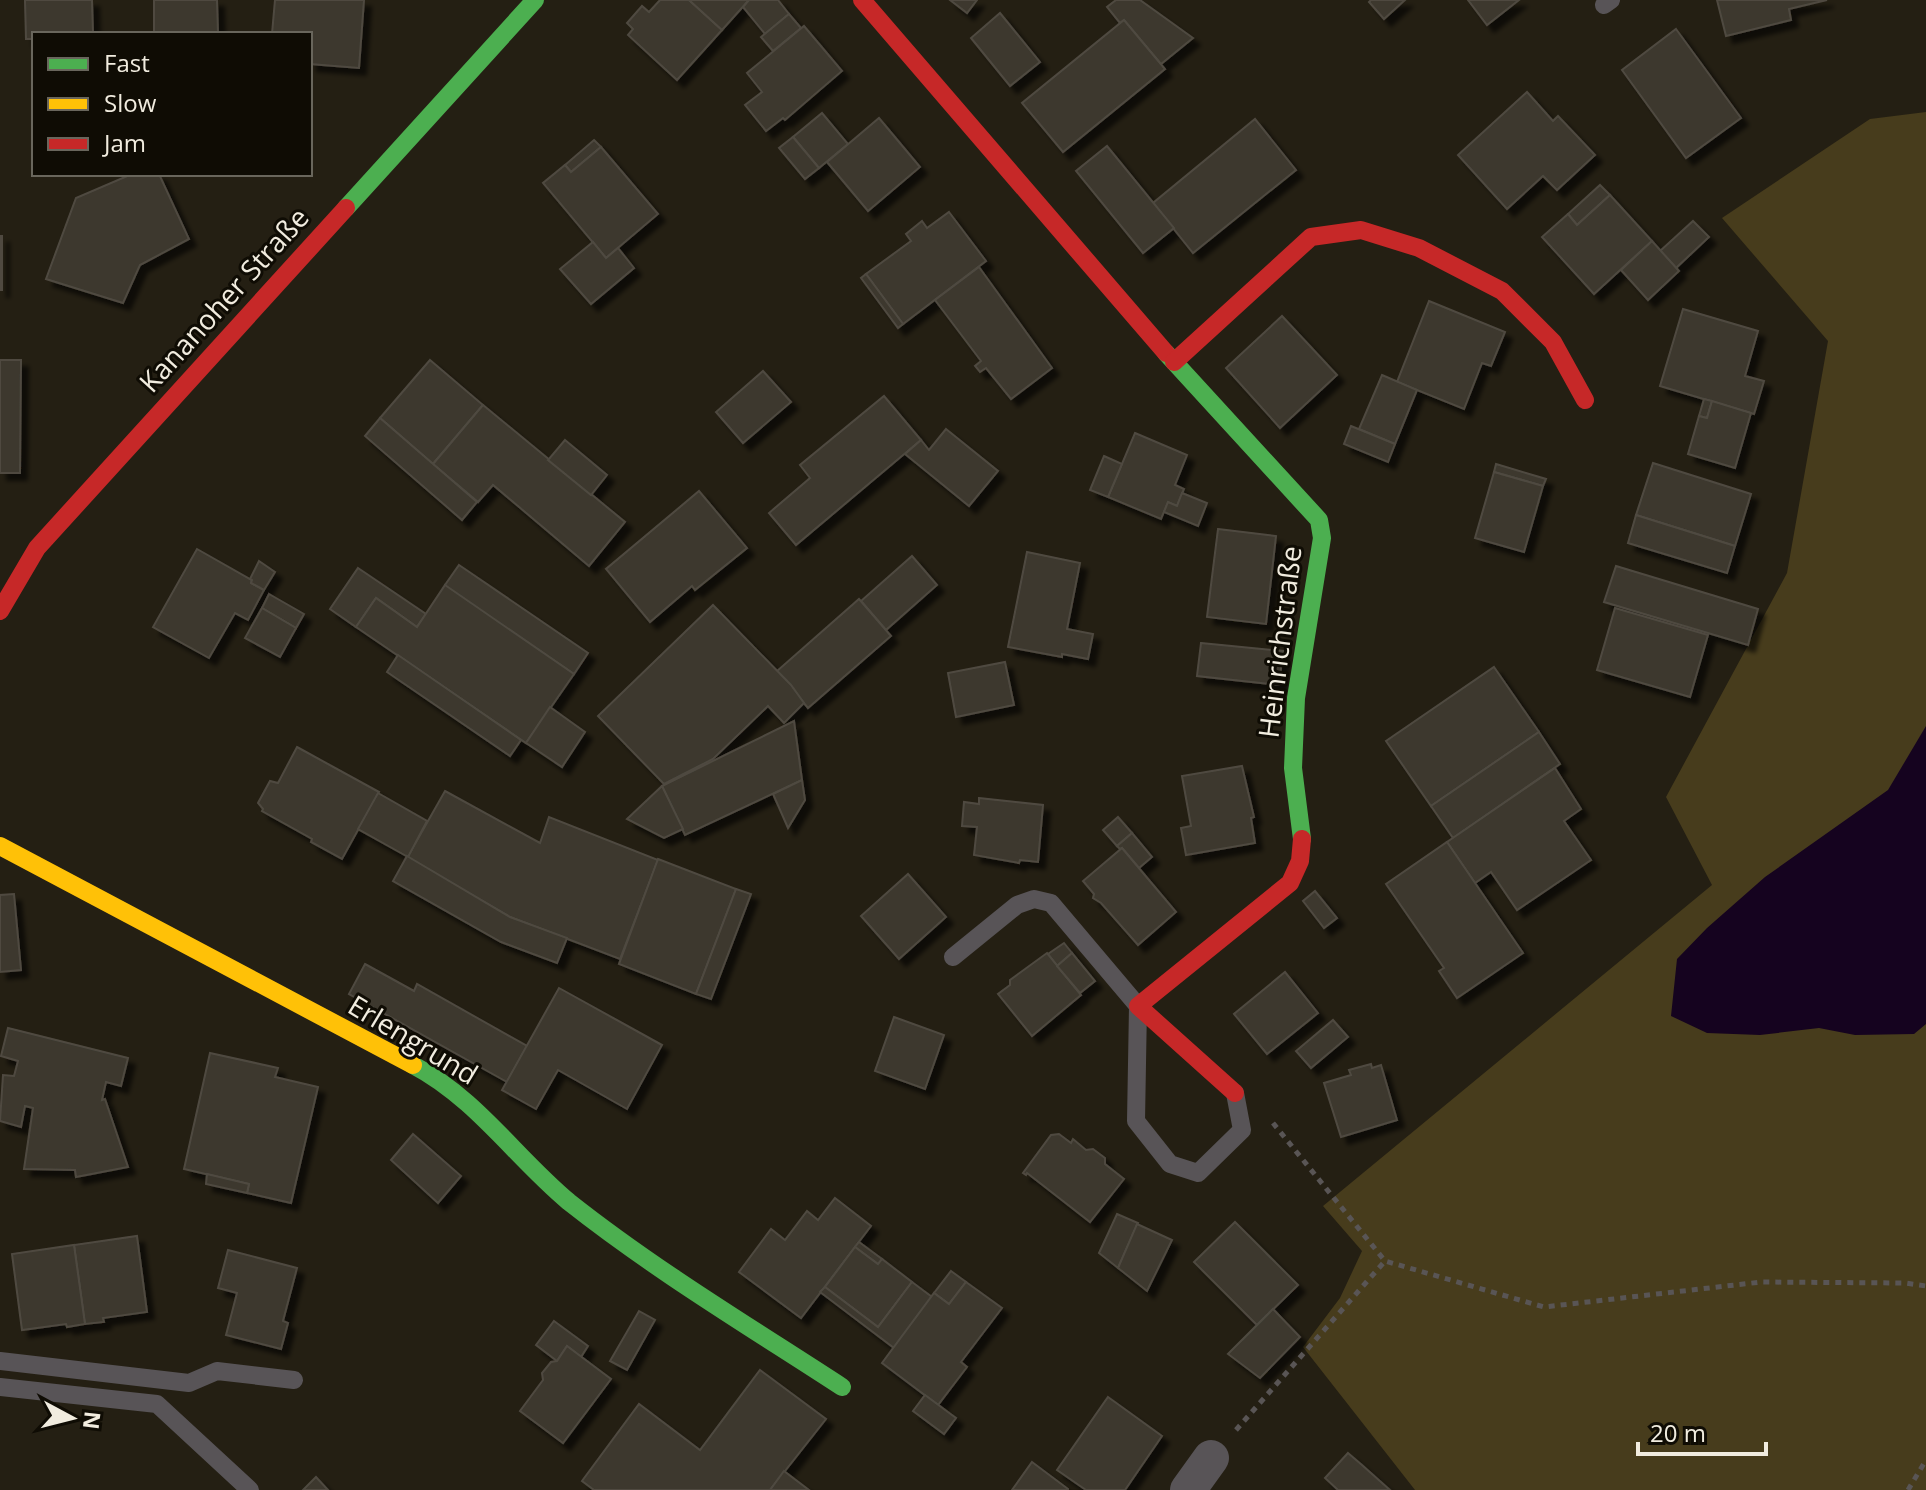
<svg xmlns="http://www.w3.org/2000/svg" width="1926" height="1490" font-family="'Open Sans',sans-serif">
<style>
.green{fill:#473c1c}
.water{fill:#15031f}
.building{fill:#3c382e;stroke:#4f4a41;stroke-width:2;filter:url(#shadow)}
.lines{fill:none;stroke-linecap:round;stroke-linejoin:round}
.path{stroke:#595555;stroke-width:5;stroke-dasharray:6 6;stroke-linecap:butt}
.lane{stroke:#585457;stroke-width:18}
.street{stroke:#585457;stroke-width:36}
.fast{stroke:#4caf50;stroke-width:18}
.slow{stroke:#ffc107;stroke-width:18}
.jam{stroke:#c62828;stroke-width:18}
.labels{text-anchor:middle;stroke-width:6;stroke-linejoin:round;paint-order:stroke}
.street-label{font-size:28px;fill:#f1ecdf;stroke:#0f0c04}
</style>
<defs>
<filter id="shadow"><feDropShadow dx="7" dy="7" stdDeviation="2" flood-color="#0009"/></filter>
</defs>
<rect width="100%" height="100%" fill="#241f13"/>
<path class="green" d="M1926,112V1490H1415L1303,1347L1340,1298L1362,1251L1323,1206L1712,885L1666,797L1787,573L1828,341L1722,218L1870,119Z"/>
<path class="water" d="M1926,726V1024L1914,1034L1855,1035L1819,1028L1760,1035L1707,1033L1671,1016L1677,959L1707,928L1765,877L1888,790Z"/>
<g class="building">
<path d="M25,0H92L93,34H34V39H26Z"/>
<path d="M154,0H217L218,33L154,34Z"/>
<path d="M275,0H364L359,68L310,64V34H272Z"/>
<path d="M660,0H689L722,30L677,80L628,35L633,29L627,23L642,6L649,12Z"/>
<path d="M689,0H749L722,30Z"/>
<path d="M749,0H778L789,14L765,34L743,7Z"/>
<path d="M950,0H977L967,13Z"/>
<path d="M1116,0H1140L1193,38L1161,64L1124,20L1120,23L1107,7Z"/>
<path d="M1371,0H1405L1384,19L1369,2Z"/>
<path d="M1468,0H1519L1487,25Z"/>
<path d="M1717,0H1827L1789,9L1791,20L1726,36Z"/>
<path d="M1000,13L1040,62L1010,86L971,38Z"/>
<path d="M789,14L801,28L773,51L761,37Z"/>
<path d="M1124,20L1165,69L1063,152L1022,103Z"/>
<path d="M804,26L842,71L785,120L783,118L766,131L745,105L762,92L747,73Z"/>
<path d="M1676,29L1741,118L1686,158L1622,70Z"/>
<path d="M1527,92L1553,121L1558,116L1595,155L1557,190L1543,176L1507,209L1458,155Z"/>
<path d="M822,113L848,144L819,168L793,137Z"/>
<path d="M879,118L920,167L868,211L827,162Z"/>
<path d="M1255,119L1296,170L1193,253L1153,203Z"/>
<path d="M793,137L819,168L805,179L779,148Z"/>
<path d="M594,140L601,147L571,172L565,165Z"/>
<path d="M1107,146L1174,228L1143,253L1076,171Z"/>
<path d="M601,147L658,214L606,258L543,183L565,165L571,172Z"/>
<path d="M132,174H159L189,239L140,265L123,303L46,279L76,198Z"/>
<path d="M1600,185L1610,195L1577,225L1568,214Z"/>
<path d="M1610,195L1652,241L1594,294L1542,237L1568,214L1577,225Z"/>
<path d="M949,212L986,261L903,324L866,274L911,241L906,234L922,221L927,228Z"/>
<path d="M1693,221L1709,237L1676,268L1660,251Z"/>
<rect x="0" y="236" width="2" height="54"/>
<path d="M1652,241L1679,271L1648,300L1621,270Z"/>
<path d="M593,242L606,258L618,248L634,268L591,304L560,269Z"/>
<path d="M979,267L1052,368L1011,399L986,368L980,372L975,366L981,361L935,300Z"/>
<path d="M866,274L903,324L898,328L861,278Z"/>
<path d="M1429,301L1505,332L1491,366L1482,363L1464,409L1397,382Z"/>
<path d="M1683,309L1758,331L1745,376L1764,381L1754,414L1660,386Z"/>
<path d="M1282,316L1337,375L1280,428L1226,368Z"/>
<path d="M0,360H21L20,473H0Z"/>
<path d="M430,360L483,405L433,464L380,418Z"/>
<path d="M763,371L791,402L743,443L716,412Z"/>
<path d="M1382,375L1417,390L1395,444L1359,429Z"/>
<path d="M884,396L921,440L796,545L769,513L810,478L800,465Z"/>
<path d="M1704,399L1712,401L1707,418L1699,416Z"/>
<path d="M1712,401L1751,413L1735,468L1688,454L1699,416L1707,418Z"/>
<path d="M483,405L625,522L589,566L493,485L478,502L433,464Z"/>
<path d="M380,418L477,502L462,520L365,436Z"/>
<path d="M1351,426L1395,444L1388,462L1344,444Z"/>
<path d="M946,429L998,471L969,506L905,454L921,440L929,450Z"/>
<path d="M1135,433L1187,455L1175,485L1184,489L1177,506L1168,502L1161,519L1108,497Z"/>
<path d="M565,440L607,475L591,495L548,460Z"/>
<path d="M1104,456L1122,464L1108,497L1090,490Z"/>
<path d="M1653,463L1751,494L1735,546L1636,515Z"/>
<path d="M1496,464L1546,479L1543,486L1494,472Z"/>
<path d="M1494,472L1543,486L1524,552L1475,538Z"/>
<path d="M699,491L747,548L695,590L692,586L650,622L606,569Z"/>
<path d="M1182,493L1207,503L1198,526L1164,512L1168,502L1177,506Z"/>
<path d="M1636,515L1735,546L1727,573L1628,543Z"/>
<path d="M1218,529L1276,536L1266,624L1207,617Z"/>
<path d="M197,549L250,579L252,580L251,583L264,590L248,620L235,613L209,658L153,627Z"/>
<path d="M1027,552L1080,563L1067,629L1093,634L1088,659L1062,654V657L1008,647Z"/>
<path d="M912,556L937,585L886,630L861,601Z"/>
<path d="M259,561L275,572L264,590L251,583L252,580L250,579Z"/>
<path d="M459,565L588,653L574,674L447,588L445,585Z"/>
<path d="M1616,566L1758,609L1748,645L1604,602Z"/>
<path d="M358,568L426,614L417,627L376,598L356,627L330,609Z"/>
<path d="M445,585L574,674L526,743L356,627L376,598L417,627Z"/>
<path d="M269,594L304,614L296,628L262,608Z"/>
<path d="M859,599L891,636L808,708L777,671Z"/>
<path d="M713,605L791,685L804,703L784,723L768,706L713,759L664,784L598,716Z"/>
<path d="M262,608L296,628L280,657L245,638Z"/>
<path d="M1615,608L1708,635L1690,697L1597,670Z"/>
<path d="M1201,643L1283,651L1279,685L1197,676Z"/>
<path d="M398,655L521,740L510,756L387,672Z"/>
<path d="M1005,662L1014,705L956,717L948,673Z"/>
<path d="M1494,667L1539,732L1431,806L1386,741Z"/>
<path d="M550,707L585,732L562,767L526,743Z"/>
<path d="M794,721L802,780L685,835L662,786Z"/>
<path d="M1539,732L1560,764L1453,838L1431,806Z"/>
<path d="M297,747L379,792L342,859L311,842L312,839L262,811L263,809L258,803L270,781L278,783Z"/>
<path d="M1242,766L1254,817L1251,818L1255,843L1186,855L1181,828L1191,826L1182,776Z"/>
<path d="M1555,768L1581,809L1564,821L1591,860L1517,910L1491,872L1475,883L1447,842Z"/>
<path d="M802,780L805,800L788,828L773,794Z"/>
<path d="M662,786L683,829L664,838L627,819Z"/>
<path d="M445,791L540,843L549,817L658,860L620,959L510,917L407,858Z"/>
<path d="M378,793L427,821L408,857L358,829Z"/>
<path d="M979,798L1043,805L1038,862L1020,860L1019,863L974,855L977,827L962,826L964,802L979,804Z"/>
<path d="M1118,817L1132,833L1117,846L1103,830Z"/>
<path d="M1132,833L1152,857L1139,868L1122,848L1120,849L1117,846Z"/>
<path d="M1447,842L1523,953L1457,998L1439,971L1444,968L1386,884Z"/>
<path d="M1122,848L1176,912L1138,945L1101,903L1093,898L1094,894L1083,881Z"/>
<path d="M407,856L510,917L567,938L557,963L501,942L393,881Z"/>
<path d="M658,859L736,889L696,994L619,964Z"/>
<path d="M908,874L946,917L899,959L861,916Z"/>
<path d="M736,889L751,894L711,999L696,994Z"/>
<path d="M1315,891L1337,918L1324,928L1303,901Z"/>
<path d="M14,894L21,970L0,972V895Z"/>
<path d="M1064,943L1072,953L1057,966L1048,954Z"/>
<path d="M1047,953L1081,995L1032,1036L998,994L1010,985V980Z"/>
<path d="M1072,953L1095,981L1080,993L1057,966Z"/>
<path d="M365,964L414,991L417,984L527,1046L507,1082L349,994Z"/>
<path d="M1285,972L1318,1013L1267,1054L1234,1014Z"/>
<path d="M559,988L662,1045L627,1109L558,1070L536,1109L502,1090Z"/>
<path d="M894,1017L944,1035L925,1089L875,1071Z"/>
<path d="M1333,1020L1348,1037L1311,1068L1296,1051Z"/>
<path d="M8,1028L128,1058L121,1086L106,1082L102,1100L105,1099L128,1167L76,1177L75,1170L24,1169L33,1108L25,1106L21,1127L0,1121L3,1075L14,1076L18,1061L1,1056Z"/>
<path d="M210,1053L278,1068L275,1077L318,1087L291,1203L247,1193L249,1184L184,1169Z"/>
<path d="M1371,1064L1372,1068L1381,1065L1397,1120L1341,1137L1324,1083L1351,1075L1349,1070Z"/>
<path d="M413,1134L461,1176L438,1203L391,1160Z"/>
<path d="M1059,1134L1071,1143L1073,1139L1086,1150L1093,1149L1105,1158V1164L1124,1179L1090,1222L1027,1173L1026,1175L1023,1173L1051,1135Z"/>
<path d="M207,1174L249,1184L247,1193L206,1184Z"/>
<path d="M835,1198L871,1226L801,1318L739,1272L771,1229L785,1240L807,1211L818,1220Z"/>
<path d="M1117,1214L1138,1223L1118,1268L1099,1253Z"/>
<path d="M1235,1222L1298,1285L1257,1325L1194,1262Z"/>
<path d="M1137,1224L1172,1240L1147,1291L1118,1268Z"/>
<path d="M137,1236L147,1312L103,1318L104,1322L85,1324L74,1245Z"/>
<path d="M859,1242L882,1259L878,1264L855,1247Z"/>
<path d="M74,1245L85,1324L67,1327L66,1324L22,1330L12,1254Z"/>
<path d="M855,1247L878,1264L882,1259L912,1282L878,1327L825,1287Z"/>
<path d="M228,1250L297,1268L283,1321L288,1323L281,1349L226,1335L237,1293L218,1288Z"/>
<path d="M951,1271L966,1282L949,1304L934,1293Z"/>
<path d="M912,1282L932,1297L894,1348L820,1292L825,1287L878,1327Z"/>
<path d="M966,1282L1002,1308L961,1362L967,1367L938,1405L882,1363L934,1293L949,1304Z"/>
<path d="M1273,1309L1300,1337L1260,1378L1228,1354Z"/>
<path d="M639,1311L655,1320L627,1370L610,1361Z"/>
<path d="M554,1321L588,1346L581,1357L567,1346L557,1361L536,1345Z"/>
<path d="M567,1346L611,1379L563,1443L520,1411L543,1380L542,1373L551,1362L557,1361Z"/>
<path d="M760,1370L826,1419L770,1490H594L582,1481L639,1404L700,1450Z"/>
<path d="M925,1395L956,1418L944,1434L913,1411Z"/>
<path d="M1108,1397L1162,1436L1125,1490H1086L1057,1470Z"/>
<path d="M1348,1453L1362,1465L1390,1490H1338L1325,1478Z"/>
<path d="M1032,1462L1068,1489V1490H1012Z"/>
<path d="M784,1471L809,1490H770Z"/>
<path d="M316,1477L328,1490H303Z"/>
</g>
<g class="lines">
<g class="path">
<path d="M1273,1123L1385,1261L1544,1307L1761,1282L1905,1283L1926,1286"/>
<path d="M1236,1430L1385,1261"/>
<path d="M1908,1490L1926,1460"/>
</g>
<g class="lane">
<path d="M1604,5L1611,0"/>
<path d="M953,957L1017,905L1034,899L1051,903L1138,1006L1136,1121L1170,1164L1198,1173L1242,1130L1235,1093"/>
<path d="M0,1361L189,1383L217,1371L294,1380"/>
<path d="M0,1387L157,1404L250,1490"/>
</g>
<path class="street" d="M1188,1490L1211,1458"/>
<g class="fast">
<path d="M346,208L535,0"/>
<path d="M1166,353L1319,520L1322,538L1296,698L1293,768L1302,839"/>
<path d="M413,1065C476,1098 516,1158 569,1202C655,1270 750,1327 842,1387"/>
</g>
<path class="slow" d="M0,846L413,1065"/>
<g class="jam">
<path d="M862,0L1166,353"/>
<path d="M1174,362L1311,237L1361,230L1419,248L1502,291L1553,342L1585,400"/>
<path d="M0,611L37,548L346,208"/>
<path d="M1235,1093L1138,1006L1290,883L1300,861L1302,839"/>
</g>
</g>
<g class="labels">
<g class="street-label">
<text transform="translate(224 300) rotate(-48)" y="10">Kananoher Straße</text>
<text transform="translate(1280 642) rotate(-83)" y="10">Heinrichstraße</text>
<text transform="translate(413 1040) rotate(31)" y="10">Erlengrund</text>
</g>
</g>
<rect x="32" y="32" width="280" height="144" fill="#0f0c04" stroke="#69665c" stroke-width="2"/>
<rect x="48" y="58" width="40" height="12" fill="#4caf50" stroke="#69665c" stroke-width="2"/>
<text x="104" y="72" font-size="24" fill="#f1ecdf">Fast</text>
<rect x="48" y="98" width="40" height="12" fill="#ffc107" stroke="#69665c" stroke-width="2"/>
<text x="104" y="112" font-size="24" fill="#f1ecdf">Slow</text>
<rect x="48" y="138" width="40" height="12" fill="#c62828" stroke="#69665c" stroke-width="2"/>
<text x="104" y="152" font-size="24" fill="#f1ecdf">Jam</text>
<g transform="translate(72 1418) rotate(97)" stroke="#0f0c04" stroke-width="6" paint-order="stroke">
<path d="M0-6L14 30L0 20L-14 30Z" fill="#f1ecdf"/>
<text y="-12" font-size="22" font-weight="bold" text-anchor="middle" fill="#f1ecdf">N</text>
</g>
<path d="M1638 1442v12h128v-12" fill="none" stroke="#f1ecdf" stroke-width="4"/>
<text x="1650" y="1442" font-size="24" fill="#f1ecdf" stroke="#0f0c04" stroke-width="6" paint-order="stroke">20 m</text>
</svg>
